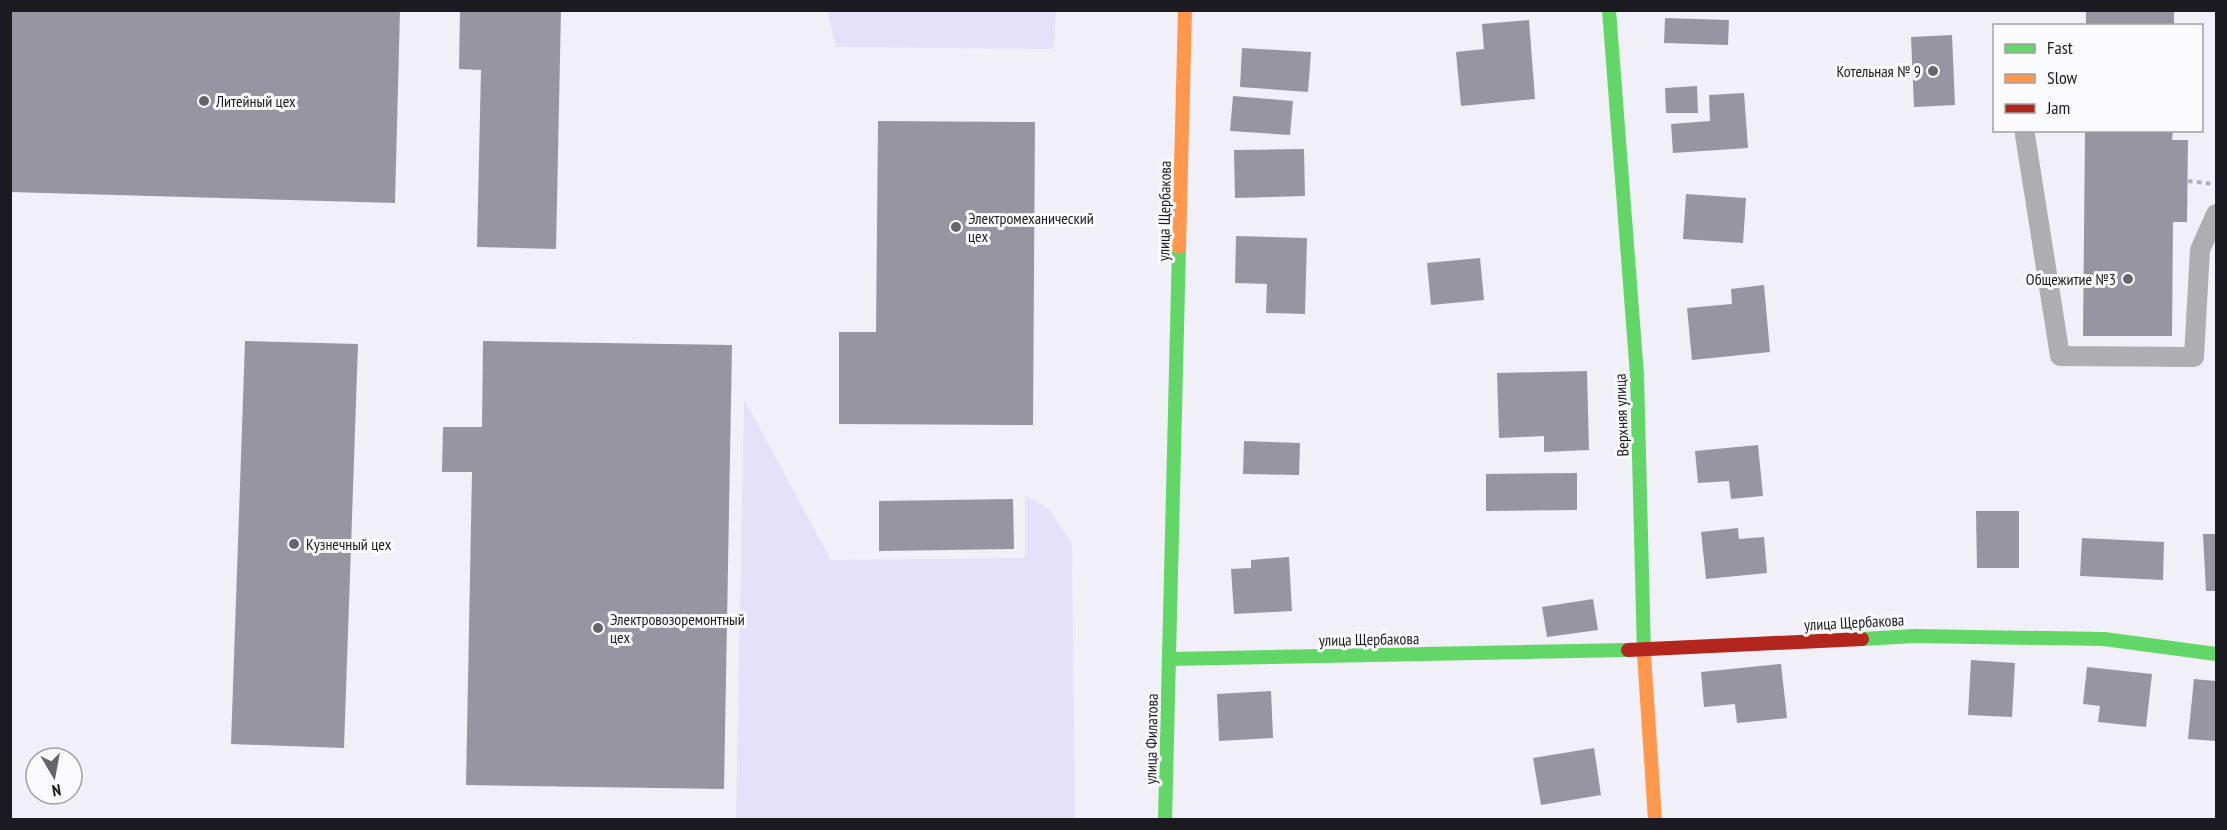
<svg xmlns="http://www.w3.org/2000/svg" width="2227" height="830" font-family="'PT Sans Narrow',sans-serif">
<style>
.green{fill:#e4e1f8}
.building{fill:#9795a1}
.lines{fill:none;stroke-linecap:round;stroke-linejoin:round}
.path{stroke:#b0b0b4;stroke-width:4;stroke-dasharray:4.5 4.5;stroke-linecap:butt}
.lane{stroke:#aeadb1;stroke-width:20}
.fast{stroke:#63d668;stroke-width:14}
.slow{stroke:#ff974d;stroke-width:14}
.jam{stroke:#b3261e;stroke-width:14}
.poi-dot{fill:#66656c;stroke:#fbfbfe;stroke-width:2}
.labels{text-anchor:middle;stroke-width:6;stroke-linejoin:round;paint-order:stroke}
.poi-label{font-size:16px;fill:#1b1a20;stroke:#fbfbfe;text-anchor:start}
.street-label{font-size:16px;fill:#1b1a20;stroke:#fbfbfe}
</style>
<rect width="100%" height="100%" fill="#f1f0f8"/>
<g class="green">
<path d="M827,11H1056L1054,49L836,47Z"/>
<path d="M744,399L831,560L1025,558V495L1049,509L1072,544L1075,819H736Z"/>
</g>
<g class="building">
<path d="M10,10H400L395,203L10,192Z"/>
<path d="M460,10H561L556,249L477,247L481,70L459,69Z"/>
<rect x="2086" y="10" width="88" height="16"/>
<path d="M1665,18L1729,20L1728,45L1664,43Z"/>
<path d="M1529,20L1535,99L1461,106L1456,52L1484,49L1482,24Z"/>
<path d="M1952,35L1955,105L1914,107L1911,37Z"/>
<path d="M1242,48L1311,52L1308,92L1240,87Z"/>
<path d="M1697,86L1698,113H1666L1665,88Z"/>
<path d="M1744,93L1748,148L1673,153L1671,124L1710,121L1709,95Z"/>
<path d="M1233,96L1293,101L1290,135L1230,131Z"/>
<path d="M878,121L1035,122L1033,425L839,424V332H876Z"/>
<path d="M2085,130H2173L2172,140H2188L2187,222H2173L2172,336H2083Z"/>
<path d="M1304,149L1305,196L1235,198L1234,150Z"/>
<path d="M1686,194L1746,198L1743,243L1683,239Z"/>
<path d="M1236,236L1307,238L1305,314L1266,313L1267,284L1235,283Z"/>
<path d="M1480,258L1484,300L1431,305L1427,263Z"/>
<path d="M1764,285L1770,352L1692,360L1687,308L1732,304L1731,289Z"/>
<path d="M245,341L358,344L344,748L231,744Z"/>
<path d="M483,341L732,345L724,789L466,785L472,472H442L443,427H482Z"/>
<path d="M1587,371L1589,450L1544,452V436L1499,438L1497,373Z"/>
<path d="M1244,441L1300,443L1299,475L1243,474Z"/>
<path d="M1758,445L1763,496L1731,499L1729,481L1698,483L1695,451Z"/>
<path d="M1577,473V510L1486,511V474Z"/>
<path d="M1013,499L1014,549L879,551V501Z"/>
<path d="M1976,511H2019V568H1977Z"/>
<path d="M1738,528L1739,539L1764,537L1767,573L1706,579L1701,532Z"/>
<path d="M2203,534H2216V591H2206Z"/>
<path d="M2082,538L2164,542L2163,580L2080,576Z"/>
<path d="M1289,557L1292,611L1234,614L1231,569L1251,568V560Z"/>
<path d="M1593,599L1598,630L1547,637L1542,607Z"/>
<path d="M1971,660L2015,663L2012,717L1968,715Z"/>
<path d="M1781,664L1787,718L1737,723L1735,704L1704,707L1701,672Z"/>
<path d="M2087,667L2152,674L2146,727L2098,722L2100,706L2083,704Z"/>
<path d="M2194,679L2216,681V741L2188,739Z"/>
<path d="M1271,691L1273,738L1219,741L1217,694Z"/>
<path d="M1594,748L1601,795L1541,805L1533,758Z"/>
</g>
<g class="lines">
<path class="path" d="M2188,181L2214,184"/>
<path class="lane" d="M2025,135L2060,356L2194,357L2200,250L2216,214"/>
<g class="fast">
<path d="M1609,10L1637,375L1644,654"/>
<path d="M1862,639L1915,636L2104,639L2216,654"/>
<path d="M1169,659L1628,650"/>
<path d="M1165,820L1179,247"/>
</g>
<g class="slow">
<path d="M1179,247L1185,10"/>
<path d="M1644,654L1655,820"/>
</g>
<path class="jam" d="M1628,650L1862,639"/>
</g>
<g class="poi-dot">
<circle cx="1933" cy="71" r="6"/>
<circle cx="204" cy="101" r="6"/>
<circle cx="956" cy="227" r="6"/>
<circle cx="2128" cy="279" r="6"/>
<circle cx="294" cy="544" r="6"/>
<circle cx="598" cy="628" r="6"/>
</g>
<g class="labels">
<g class="poi-label">
<text x="1921" y="77" text-anchor="end">Котельная № 9</text>
<text x="216" y="107">Литейный цех</text>
<text x="968" y="224">Электромеханический<tspan x="968" dy="18">цех</tspan></text>
<text x="2116" y="285" text-anchor="end">Общежитие №3</text>
<text x="306" y="550">Кузнечный цех</text>
<text x="610" y="625">Электровозоремонтный<tspan x="610" dy="18">цех</tspan></text>
</g>
<g class="street-label">
<text transform="translate(1164 211) rotate(-89)" y="6">улица Щербакова</text>
<text transform="translate(1621 415) rotate(-92)" y="6">Верхняя улица</text>
<text transform="translate(1854 622) rotate(-3)" y="6">улица Щербакова</text>
<text transform="translate(1369 639) rotate(-1)" y="6">улица Щербакова</text>
<text transform="translate(1151 739) rotate(-89)" y="6">улица Филатова</text>
</g>
</g>
<rect width="2227" height="830" fill="none" stroke="#1b1a20" stroke-width="24"/>
<rect x="1993" y="24" width="210" height="108" fill="#fbfbfe" stroke="#a1a1a5" stroke-width="1.5"/>
<rect x="2005" y="44" width="30" height="9" fill="#63d668" stroke="#a1a1a5" stroke-width="1.5"/>
<text x="2047" y="54" font-size="18" fill="#1b1a20">Fast</text>
<rect x="2005" y="74" width="30" height="9" fill="#ff974d" stroke="#a1a1a5" stroke-width="1.5"/>
<text x="2047" y="84" font-size="18" fill="#1b1a20">Slow</text>
<rect x="2005" y="104" width="30" height="9" fill="#b3261e" stroke="#a1a1a5" stroke-width="1.5"/>
<text x="2047" y="114" font-size="18" fill="#1b1a20">Jam</text>
<g transform="translate(54 776) rotate(170)"><circle r="28" fill="#fbfbfe" stroke="#a1a1a5" stroke-width="1.5"/>
<path d="M0-4.5L10 22L0 15L-10 22Z" fill="#66656c"/>
<text y="-9" font-size="16" font-weight="bold" text-anchor="middle" fill="#1b1a20">N</text>
</g>
</svg>
